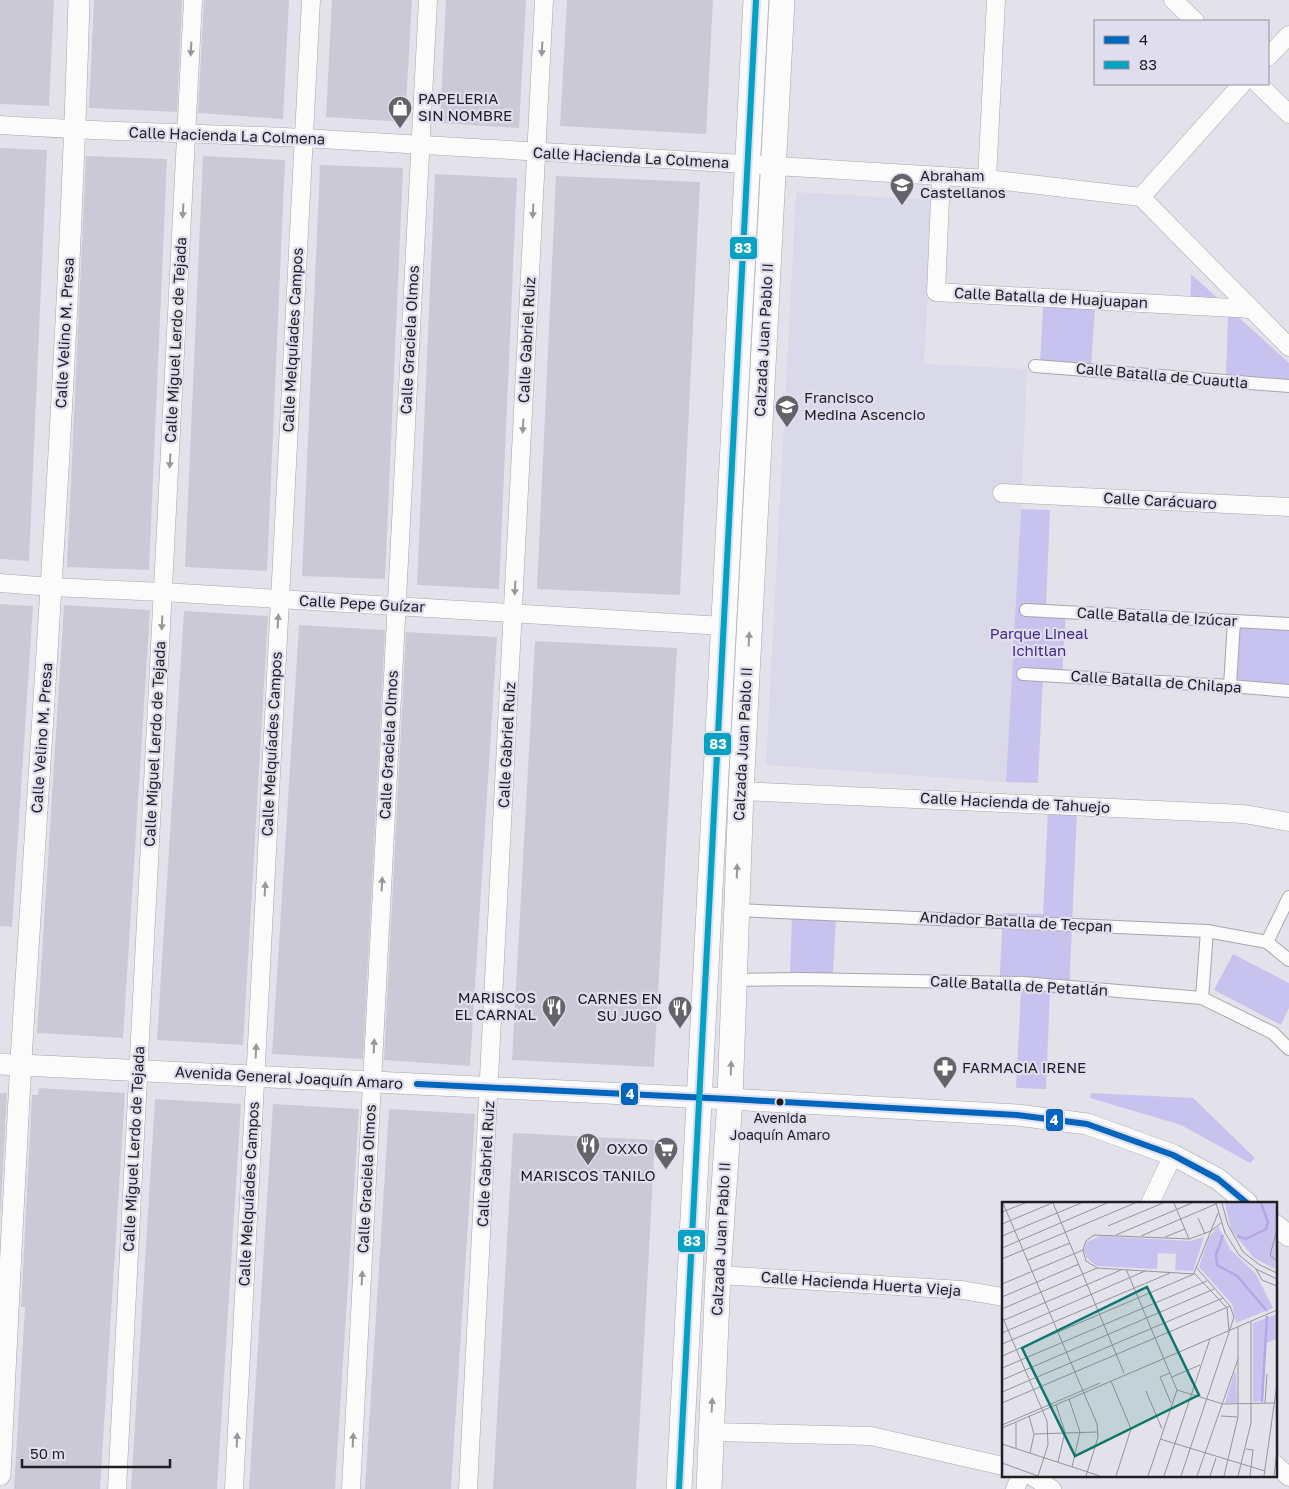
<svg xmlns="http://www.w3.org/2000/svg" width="1289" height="1489" font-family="'Golos Text',sans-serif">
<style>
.built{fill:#dad9e9}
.park{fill:#c8c3ee}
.building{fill:#cbc9d6}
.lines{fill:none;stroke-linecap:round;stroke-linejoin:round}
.pedestrian-casing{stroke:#a6a6ac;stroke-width:14}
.minor-casing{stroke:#a6a6ac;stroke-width:19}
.tertiary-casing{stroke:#a6a6ac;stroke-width:22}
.secondary-casing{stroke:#a6a6ac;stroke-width:26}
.pedestrian{stroke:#fbfbfc;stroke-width:12}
.minor{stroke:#fbfbfc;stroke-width:18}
.tertiary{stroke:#fbfbfc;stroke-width:21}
.secondary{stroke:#fbfbfc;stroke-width:25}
.bus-1-casing{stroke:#e0deee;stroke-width:10}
.bus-2-casing{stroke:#e0deee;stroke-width:10}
.bus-1{stroke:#0065bd;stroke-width:6}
.bus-2{stroke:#02a2c5;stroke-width:6}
.oneway{fill:#98989a}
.bus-dot{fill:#1e1e23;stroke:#e0deee;stroke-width:2}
.labels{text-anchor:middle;stroke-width:4.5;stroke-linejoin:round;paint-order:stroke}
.bus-label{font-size:14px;fill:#1e1e23;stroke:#e0deee}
.poi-label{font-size:15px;fill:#1e1e23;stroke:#e0deee;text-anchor:start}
.street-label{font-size:15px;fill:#1e1e23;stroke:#e0deee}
.park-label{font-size:15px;fill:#432889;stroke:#e0deee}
.inset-river{fill:none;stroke:#b1a8e5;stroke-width:2.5}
.inset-road{fill:none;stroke:#94949a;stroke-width:1}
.view{fill:#0f766e;fill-opacity:0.15;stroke:#0f766e;stroke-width:2.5}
.inset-edge{fill:none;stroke:#1e1e23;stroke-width:2.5}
.line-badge{stroke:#e0deee;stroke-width:2}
.badge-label{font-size:14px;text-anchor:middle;font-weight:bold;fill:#fff}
</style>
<rect width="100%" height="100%" fill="#e3e2ea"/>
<path class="built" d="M796,192L933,200L924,364L1027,369L1021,509L1006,782L766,765Z"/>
<g class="park">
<path d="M1191,274L1289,363V381L1226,375L1228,316L1190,313Z"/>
<path d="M1043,306L1095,309L1091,366L1040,363Z"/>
<path d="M1021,509L1050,510L1046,608L1066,609L1062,678H1043L1038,783L1006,782Z"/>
<path d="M1239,626L1289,629V684L1235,681Z"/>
<path d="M1048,810L1077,811L1069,995L1050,993L1046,1089L1016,1088L1021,991L999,989L1003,913L1043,914Z"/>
<path d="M792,917L836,919L833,974L790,972Z"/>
<path d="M1233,954L1289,983V1008L1281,1025L1214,990Z"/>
<path d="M1091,1093L1193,1098L1255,1158L1250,1163L1181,1125L1090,1098Z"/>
</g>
<g class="building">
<path d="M0,0H54L49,106L0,104Z"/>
<path d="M94,0H182L177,112L89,108Z"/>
<path d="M204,0H289L283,119L198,113Z"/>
<path d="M332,0H412L405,122L326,117Z"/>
<path d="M446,0H526L519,128L440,123Z"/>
<path d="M567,0H713L706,134L560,126Z"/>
<path d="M0,148L47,150L29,561L0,559Z"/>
<path d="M86,156L167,159L149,570L67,567Z"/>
<path d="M203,156L285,160L267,571L185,567Z"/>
<path d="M320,165L403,168L385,579L302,576Z"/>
<path d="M435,174L517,178L499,589L417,585Z"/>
<path d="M556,176L700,182L680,595L537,589Z"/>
<path d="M0,604L33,606L12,927L0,926Z"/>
<path d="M64,605L150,610L123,1038L37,1033Z"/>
<path d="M184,611L268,616L243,1045L157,1040Z"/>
<path d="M299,625L385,630L363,1059L272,1054Z"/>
<path d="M406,632L497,637L470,1066L384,1060Z"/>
<path d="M535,641L677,648L654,1067L512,1060Z"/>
<path d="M39,1088L125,1093L100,1489H14L25,1307H21L32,1095H38Z"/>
<path d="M0,1093H7L0,1219Z"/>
<path d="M155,1099L241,1104L217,1489H131Z"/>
<path d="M273,1104L359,1109L335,1489H249Z"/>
<path d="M389,1109L475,1114L451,1489H365Z"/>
<path d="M513,1133L655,1140L636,1489H493Z"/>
</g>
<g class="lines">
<defs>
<g id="pedestrian">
<path d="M1035,366L1289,386"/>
<path d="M1026,610L1289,624"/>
<path d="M1023,674L1230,686L1289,691"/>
<path d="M1230,686L1234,621"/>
<path d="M736,910L1207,931L1267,942L1289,960"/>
<path d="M1267,942L1289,897"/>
<path d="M735,980L801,979L1023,983L1202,998L1273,1033L1289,1049"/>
<path d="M1202,998L1207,931"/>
</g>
<g id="minor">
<path d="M1173,0L1195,21"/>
<path d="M1268,57L1289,35"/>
<path d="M1258,84L1289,114"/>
<path d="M0,125C101,132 202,133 303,138C516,149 728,164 941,176L987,179L1141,197L1289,347"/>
<path d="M941,176L936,292L1252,309"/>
<path d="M987,179L996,0"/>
<path d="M1141,197L1242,84"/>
<path d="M1002,493L1289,507"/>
<path d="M0,583L51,587L163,592L724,626"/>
<path d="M741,791L1244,814L1289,822"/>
<path d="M1150,1203L1173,1155"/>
<path d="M718,1275L962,1290L1003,1297"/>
<path d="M711,1432L871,1436L1003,1466"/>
<path d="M1275,1464L1289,1477"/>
<path d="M1030,1475L1052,1489"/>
<path d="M117,1489L193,0"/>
<path d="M234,1489L311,0"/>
<path d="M351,1489L428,0"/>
<path d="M468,1489L544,0"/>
<path d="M1015,1489L1021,1475"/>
</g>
<g id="tertiary">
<path d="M0,1064L730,1099L1017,1115L1087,1124L1173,1155L1218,1179L1247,1203"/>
<path d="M1275,1225L1289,1236"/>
<path d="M0,1475C7,1337 13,1198 21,1060C43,707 69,354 79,0"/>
</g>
<g id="secondary">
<path d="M679,1489L756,0"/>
<path d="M709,1489L718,1275L730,1099L741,791L782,0"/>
</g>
</defs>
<use href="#pedestrian" class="pedestrian-casing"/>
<use href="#minor" class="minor-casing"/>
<use href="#tertiary" class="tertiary-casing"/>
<use href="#secondary" class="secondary-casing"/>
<use href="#pedestrian" class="pedestrian"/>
<use href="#minor" class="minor"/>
<use href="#tertiary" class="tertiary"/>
<use href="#secondary" class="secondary"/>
<defs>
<path id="bus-1" d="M417,1084L730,1099L1017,1115L1087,1124L1173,1155L1218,1179L1247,1203"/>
<path id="bus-2" d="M679,1489L756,0"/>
</defs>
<use href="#bus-1" class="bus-1-casing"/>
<use href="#bus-2" class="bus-2-casing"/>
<use href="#bus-1" class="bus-1"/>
<use href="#bus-2" class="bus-2"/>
</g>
<defs><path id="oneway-solid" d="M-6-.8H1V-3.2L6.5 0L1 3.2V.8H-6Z" transform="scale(1.25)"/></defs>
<g class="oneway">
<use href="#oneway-solid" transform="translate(191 49) rotate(93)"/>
<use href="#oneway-solid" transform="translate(542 49) rotate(93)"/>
<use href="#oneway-solid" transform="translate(183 211) rotate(93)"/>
<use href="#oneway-solid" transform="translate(533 211) rotate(93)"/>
<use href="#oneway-solid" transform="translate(523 426) rotate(93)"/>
<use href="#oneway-solid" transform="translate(170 461) rotate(93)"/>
<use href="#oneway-solid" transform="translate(515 588) rotate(93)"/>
<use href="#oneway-solid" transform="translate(278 621) rotate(-87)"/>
<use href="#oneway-solid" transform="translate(162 623) rotate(93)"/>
<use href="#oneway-solid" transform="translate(749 639) rotate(-87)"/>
<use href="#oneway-solid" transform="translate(737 871) rotate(-88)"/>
<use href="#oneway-solid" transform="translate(382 884) rotate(-87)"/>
<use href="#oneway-solid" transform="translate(265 889) rotate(-87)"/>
<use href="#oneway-solid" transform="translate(374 1046) rotate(-87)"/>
<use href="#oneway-solid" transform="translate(256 1051) rotate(-87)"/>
<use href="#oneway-solid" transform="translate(731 1068) rotate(-88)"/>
<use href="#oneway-solid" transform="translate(362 1278) rotate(-87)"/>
<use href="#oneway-solid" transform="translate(712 1405) rotate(-87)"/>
<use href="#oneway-solid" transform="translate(237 1440) rotate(-87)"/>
<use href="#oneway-solid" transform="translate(353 1440) rotate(-87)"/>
</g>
<defs>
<symbol id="shop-pin" viewBox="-11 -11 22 30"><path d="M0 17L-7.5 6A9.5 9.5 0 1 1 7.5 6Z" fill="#636369" stroke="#e0deee"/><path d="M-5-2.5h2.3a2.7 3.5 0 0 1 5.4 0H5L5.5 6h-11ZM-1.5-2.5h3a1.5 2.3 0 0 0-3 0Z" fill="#fff"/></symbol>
<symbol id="school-pin" viewBox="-11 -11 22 30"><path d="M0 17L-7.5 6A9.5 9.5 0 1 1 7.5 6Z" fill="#636369" stroke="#e0deee"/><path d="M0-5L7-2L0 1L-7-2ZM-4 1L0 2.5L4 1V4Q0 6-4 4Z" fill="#fff"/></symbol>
<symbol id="restaurant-pin" viewBox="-11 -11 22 30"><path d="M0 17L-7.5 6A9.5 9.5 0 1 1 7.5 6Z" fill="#636369" stroke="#e0deee"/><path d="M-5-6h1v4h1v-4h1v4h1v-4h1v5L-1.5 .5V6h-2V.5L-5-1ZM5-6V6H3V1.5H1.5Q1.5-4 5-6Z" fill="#fff"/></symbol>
<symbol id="pharmacy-pin" viewBox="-11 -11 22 30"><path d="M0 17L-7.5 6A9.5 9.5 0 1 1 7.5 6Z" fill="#636369" stroke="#e0deee"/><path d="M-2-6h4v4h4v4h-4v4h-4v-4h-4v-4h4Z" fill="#fff"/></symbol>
<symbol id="supermarket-pin" viewBox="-11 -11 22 30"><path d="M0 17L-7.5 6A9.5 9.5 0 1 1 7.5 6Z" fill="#636369" stroke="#e0deee"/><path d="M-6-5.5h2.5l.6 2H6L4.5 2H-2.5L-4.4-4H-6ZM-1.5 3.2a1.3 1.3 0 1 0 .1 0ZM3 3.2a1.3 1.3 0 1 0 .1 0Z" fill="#fff"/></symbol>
</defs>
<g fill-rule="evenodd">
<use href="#shop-pin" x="386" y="94" width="28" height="38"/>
<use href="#school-pin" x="888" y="171" width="28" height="38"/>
<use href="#school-pin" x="773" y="393" width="28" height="38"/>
<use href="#restaurant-pin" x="540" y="993" width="28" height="38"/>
<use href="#restaurant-pin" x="666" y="994" width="28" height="38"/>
<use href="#pharmacy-pin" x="931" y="1054" width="28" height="38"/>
<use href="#restaurant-pin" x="574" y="1131" width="28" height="38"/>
<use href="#supermarket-pin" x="652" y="1135" width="28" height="38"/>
</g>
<circle class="bus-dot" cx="780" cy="1102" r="4.5"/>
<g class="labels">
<g class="bus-label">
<text x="780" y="1123">Avenida<tspan x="780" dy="17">Joaquín Amaro</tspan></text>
</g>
<g class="poi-label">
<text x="418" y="104">PAPELERIA<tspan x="418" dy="17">SIN NOMBRE</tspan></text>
<text x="920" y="181">Abraham<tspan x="920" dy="17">Castellanos</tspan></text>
<text x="804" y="403">Francisco<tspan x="804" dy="17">Medina Ascencio</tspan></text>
<text x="536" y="1003" text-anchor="end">MARISCOS<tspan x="536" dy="17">EL CARNAL</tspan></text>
<text x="662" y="1004" text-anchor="end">CARNES EN<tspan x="662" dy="17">SU JUGO</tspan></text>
<text x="962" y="1073">FARMACIA IRENE</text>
<text x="648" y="1154" text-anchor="end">OXXO</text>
<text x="588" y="1181" text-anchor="middle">MARISCOS TANILO</text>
</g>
<g class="street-label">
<text transform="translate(227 136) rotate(2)" y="5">Calle Hacienda La Colmena</text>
<text transform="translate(631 158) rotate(3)" y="5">Calle Hacienda La Colmena</text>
<text transform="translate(1051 298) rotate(3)" y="5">Calle Batalla de Huajuapan</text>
<text transform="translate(65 333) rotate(-87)" y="5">Calle Velino M. Presa</text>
<text transform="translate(176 340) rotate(-87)" y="5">Calle Miguel Lerdo de Tejada</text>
<text transform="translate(293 340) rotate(-87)" y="5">Calle Melquíades Campos</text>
<text transform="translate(410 340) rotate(-87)" y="5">Calle Graciela Olmos</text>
<text transform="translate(527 340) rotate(-87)" y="5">Calle Gabriel Ruiz</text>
<text transform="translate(764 340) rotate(-87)" y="5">Calzada Juan Pablo II</text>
<text transform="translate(1162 376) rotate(5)" y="5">Calle Batalla de Cuautla</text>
<text transform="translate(1160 501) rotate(3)" y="5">Calle Carácuaro</text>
<text transform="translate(362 604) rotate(3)" y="5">Calle Pepe Guízar</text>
<text transform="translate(1157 617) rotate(3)" y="5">Calle Batalla de Izúcar</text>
<text transform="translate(1156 682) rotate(4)" y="5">Calle Batalla de Chilapa</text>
<text transform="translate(42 738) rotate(-86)" y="5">Calle Velino M. Presa</text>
<text transform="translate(155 744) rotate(-87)" y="5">Calle Miguel Lerdo de Tejada</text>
<text transform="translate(272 744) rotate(-87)" y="5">Calle Melquíades Campos</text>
<text transform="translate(743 744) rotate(-87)" y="5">Calzada Juan Pablo II</text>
<text transform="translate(389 745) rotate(-87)" y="5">Calle Graciela Olmos</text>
<text transform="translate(507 745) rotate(-87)" y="5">Calle Gabriel Ruiz</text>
<text transform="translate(1015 803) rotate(3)" y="5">Calle Hacienda de Tahuejo</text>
<text transform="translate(1016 922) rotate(3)" y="5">Andador Batalla de Tecpan</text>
<text transform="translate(1019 986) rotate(3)" y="5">Calle Batalla de Petatlán</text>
<text transform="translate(289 1078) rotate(3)" y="5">Avenida General Joaquín Amaro</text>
<text transform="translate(134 1149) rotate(-87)" y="5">Calle Miguel Lerdo de Tejada</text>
<text transform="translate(486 1164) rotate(-87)" y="5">Calle Gabriel Ruiz</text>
<text transform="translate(367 1179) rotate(-87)" y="5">Calle Graciela Olmos</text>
<text transform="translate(249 1194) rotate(-87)" y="5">Calle Melquíades Campos</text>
<text transform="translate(721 1239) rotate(-87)" y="5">Calzada Juan Pablo II</text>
<text transform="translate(861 1284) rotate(4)" y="5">Calle Hacienda Huerta Vieja</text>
</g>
<g class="park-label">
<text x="1039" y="639">Parque Lineal<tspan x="1039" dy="17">Ichitlan</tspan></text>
</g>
</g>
<g transform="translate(1002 1202)">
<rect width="275" height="275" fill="#e3e2ea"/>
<path d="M216,24L228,47L254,72L271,106L234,121L230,102L197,65L206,37Z" fill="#c8c3ee"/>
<path d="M223,1H275L273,67L252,56L229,28ZM98,34L188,39L202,35L191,69L173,68L174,52L156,51L155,67L94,64L84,55L82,48L85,40ZM275,112V137L264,141L260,199L251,200V121ZM234,170L235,201H223L232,171Z" fill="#c8c3ee"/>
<path class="inset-river" d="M221,33L214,53L215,63L235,74L265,109M235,34L244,37L264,27L266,20L259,1M260,200L265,114"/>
<path class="inset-road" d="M1,1L95,222L96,235L84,274M51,1L122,171M172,1L187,37M214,1L223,31L237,53L254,67L275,77M220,1L226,23L241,50L258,63L275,71M0,10L23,1M196,16L203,32M0,22L50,1M106,24L161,1M275,28L268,53L275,59M114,33L190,1M0,34L79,1M139,34L214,2M163,35L183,27M0,46L105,1M0,57L133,1M26,58L68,41M124,67L175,188L146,274M254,67L260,78L275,84M192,71L225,106L227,129M192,71L216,11M192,72L95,66L84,59L81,48L84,39L92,33L187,37L209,29L219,21M0,82L81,48M0,95L77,62M0,107L95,66M0,114L45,219L46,243L36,274M0,119L119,68M0,131L143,69M0,142L168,71M0,154L192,72M0,166L205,79M168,171L158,175L169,201M170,175L198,163M0,178L212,87M109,179L129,227L114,274M175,188L221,202L272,201M144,189L160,227M0,190L221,96M67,197L78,230L70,265M0,201L228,104M263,201L265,172M54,203L63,230L56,260M27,214L32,232L28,251M219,214L236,215M14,221V246M0,223L98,181M0,226L275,108M32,232L95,230M158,237L263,269M0,242L98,274M244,247L251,248L248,274M0,261L36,274M162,274L208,137M179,274L232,115L228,104L194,65M195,274L236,157M208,274L214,256M222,274L236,215V125M236,274L249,221V119M262,274L275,182M272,274L275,249"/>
<path class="view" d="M145,85L197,193L73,254L20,146Z"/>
<rect width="275" height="275" class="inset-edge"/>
</g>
<g class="line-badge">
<rect x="729" y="236" width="29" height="24" rx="5" fill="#02a2c5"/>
<rect x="703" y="732" width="29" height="24" rx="5" fill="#02a2c5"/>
<rect x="620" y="1082" width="19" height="24" rx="5" fill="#0065bd"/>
<rect x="1045" y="1108" width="19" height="24" rx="5" fill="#0065bd"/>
<rect x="677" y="1229" width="29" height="24" rx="5" fill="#02a2c5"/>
</g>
<g class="badge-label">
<text x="743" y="253">83</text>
<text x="718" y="749">83</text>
<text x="630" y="1099">4</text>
<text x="1054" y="1125">4</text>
<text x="692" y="1246">83</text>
</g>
<rect x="1094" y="20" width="175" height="65" fill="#e0deee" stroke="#92919d"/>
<rect x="1104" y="36" width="25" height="8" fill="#0065bd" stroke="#92919d"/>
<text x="1139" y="45" font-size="15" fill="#1e1e23">4</text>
<rect x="1104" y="61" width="25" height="8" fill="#02a2c5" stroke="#92919d"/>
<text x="1139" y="70" font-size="15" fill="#1e1e23">83</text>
<path d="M22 1459v8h148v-8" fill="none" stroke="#1e1e23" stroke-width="2.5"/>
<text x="30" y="1459" font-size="15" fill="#1e1e23" stroke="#e0deee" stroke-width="4" paint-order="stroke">50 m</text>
</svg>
